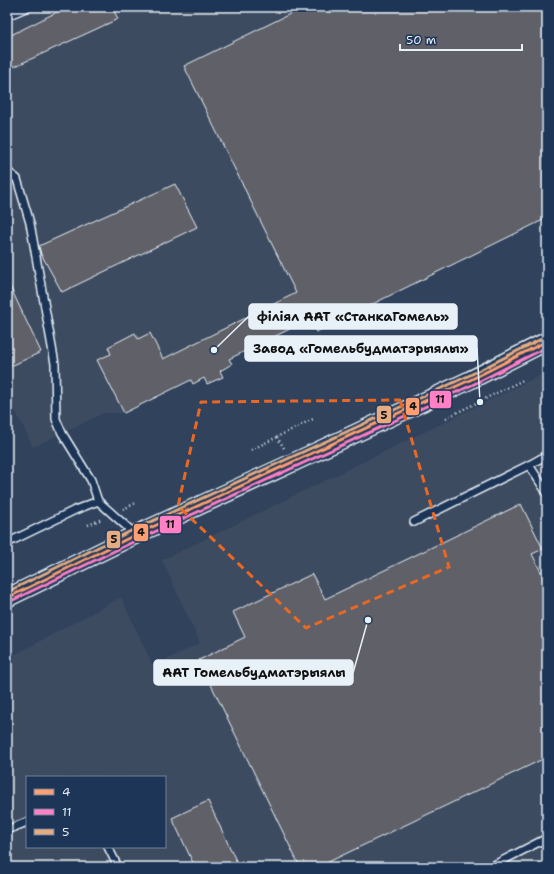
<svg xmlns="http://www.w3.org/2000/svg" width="554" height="874" font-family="'Shantell Sans',sans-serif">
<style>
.built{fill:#3e4b60;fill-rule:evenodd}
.building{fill:#5e6168;stroke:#e8f1f8}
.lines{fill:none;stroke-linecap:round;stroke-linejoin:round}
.service-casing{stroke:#e8f1f8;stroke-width:10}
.tertiary-casing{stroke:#e8f1f8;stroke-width:20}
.path{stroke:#e8f1f8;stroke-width:2.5;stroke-dasharray:1 3;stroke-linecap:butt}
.service{stroke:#1d3557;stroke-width:7}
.tertiary{stroke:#1d3557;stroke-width:17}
.bus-1-casing{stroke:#1d3557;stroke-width:6}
.bus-2-casing{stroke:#1d3557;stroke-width:6}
.bus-3-casing{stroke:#1d3557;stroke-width:6}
.bus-1{stroke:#fd9f72;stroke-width:3}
.bus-2{stroke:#ff80c5;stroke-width:3}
.bus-3{stroke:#e5ac83;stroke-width:3}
.marked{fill:none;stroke:#e86824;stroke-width:3;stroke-dasharray:8 5;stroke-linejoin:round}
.leader{fill:none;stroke:#e8f1f8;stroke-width:1.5}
.callout-dot{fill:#e8f1f8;stroke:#1d3557;stroke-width:1.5}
.callout{fill:#e8f1f8;stroke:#e8f1f8;stroke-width:1.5}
.callout-label{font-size:13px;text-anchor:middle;font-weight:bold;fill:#111}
.line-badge{stroke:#1d3557;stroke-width:1.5}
.pale-badge-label{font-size:11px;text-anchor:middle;font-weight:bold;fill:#111}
</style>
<rect width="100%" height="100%" fill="#30425c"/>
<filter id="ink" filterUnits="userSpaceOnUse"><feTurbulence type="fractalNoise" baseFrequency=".025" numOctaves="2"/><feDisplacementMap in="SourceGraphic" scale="8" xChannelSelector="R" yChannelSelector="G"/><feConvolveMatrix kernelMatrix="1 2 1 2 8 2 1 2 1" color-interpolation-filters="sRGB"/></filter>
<g filter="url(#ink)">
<g class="built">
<path d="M7,7H547L316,332L309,319L230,359L232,364L220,371L223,377L207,384L204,378L193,384L190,380L124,413H104L33,447L7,394Z"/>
<path d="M547,372V867H7V659L121,597L153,666L200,643L162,560ZM27,777H165V847H27Z"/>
</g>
<g class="building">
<path d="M67,7H112L118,19L7,70V37Z"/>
<path d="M304,7H547V218L316,332L310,319L229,359L232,364L220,371L223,377L207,384L204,378L193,384L191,380L124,413L97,360L111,354L108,347L135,333L138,339L150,333L163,359L296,293L184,66Z"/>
<path d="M175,184L197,227L62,292L41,254L39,246Z"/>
<path d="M7,280L41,352L7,368Z"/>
<path d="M521,504L543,549L532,554L547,584V757L318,867H300L199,660L245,637L233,612L312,574L325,599Z"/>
<path d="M208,801L239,867H195L172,818Z"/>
</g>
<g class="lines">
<defs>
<g id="service">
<path d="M7,16L28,7"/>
<path d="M7,171L17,179L30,223L55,364L56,419L62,433L91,480L98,501"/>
<path d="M529,465L547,455"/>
<path d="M414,522L529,465L547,493"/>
<path d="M7,543L75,510L98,501L135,534"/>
<path d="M7,830L27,822"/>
<path d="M108,847L118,867"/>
<path d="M490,867L547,838"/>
</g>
<path id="tertiary" d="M7,598L135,535L292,463L470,380L547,341"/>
</defs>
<use href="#service" class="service-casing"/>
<use href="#tertiary" class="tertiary-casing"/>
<g class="path">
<path d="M446,418L525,379"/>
<path d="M277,437L284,448"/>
<path d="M251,450L315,418"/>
<path d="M123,509L136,503"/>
<path d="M88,525L102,519"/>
</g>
<use href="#service" class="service"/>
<use href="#tertiary" class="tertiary"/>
<defs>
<path id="bus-1" d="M7,598L135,535L470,380L547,341"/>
<path id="bus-2" d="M9,602L137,540L472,385L547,347"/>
<path id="bus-3" d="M7,592L133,530L468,376L545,337"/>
</defs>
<use href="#bus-1" class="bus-1-casing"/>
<use href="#bus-2" class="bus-2-casing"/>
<use href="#bus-3" class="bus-3-casing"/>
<use href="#bus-1" class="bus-1"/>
<use href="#bus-2" class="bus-2"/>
<use href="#bus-3" class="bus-3"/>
</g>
</g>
<path class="marked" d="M400,400L449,567L306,628L178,506L201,402Z"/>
<path class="leader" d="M214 350L249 316M480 402L477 348M368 620L353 673"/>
<g class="callout-dot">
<circle cx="214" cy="350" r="4"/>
<circle cx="480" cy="402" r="4"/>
<circle cx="368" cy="620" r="4"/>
</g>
<g class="callout">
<rect x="249" y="304" width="208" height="25" rx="4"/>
<rect x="245" y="336" width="232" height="25" rx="4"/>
<rect x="154" y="660" width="199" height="25" rx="4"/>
</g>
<g class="callout-label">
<text x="353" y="321">філіял ААТ «СтанкаГомель»</text>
<text x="361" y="353">Завод «Гомельбудматэрыялы»</text>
<text x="254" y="677">ААТ Гомельбудматэрыялы</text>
</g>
<g class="line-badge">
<rect x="429" y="390" width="23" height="19" rx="4" fill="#ff80c5"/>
<rect x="405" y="397" width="15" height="19" rx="4" fill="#fd9f72"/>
<rect x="376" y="405" width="16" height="19" rx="4" fill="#e5ac83"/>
<rect x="159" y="515" width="23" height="19" rx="4" fill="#ff80c5"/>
<rect x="133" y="523" width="16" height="19" rx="4" fill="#fd9f72"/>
<rect x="106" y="530" width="15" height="19" rx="4" fill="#e5ac83"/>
</g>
<g class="pale-badge-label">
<text x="440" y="403">11</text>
<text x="413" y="410">4</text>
<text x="384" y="419">5</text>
<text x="170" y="528">11</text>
<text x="141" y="536">4</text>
<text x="114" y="543">5</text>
</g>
<rect width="554" height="874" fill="none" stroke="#1d3557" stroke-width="24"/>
<rect x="12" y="12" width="530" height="850" fill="none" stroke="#e8f1f8" stroke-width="1.5" filter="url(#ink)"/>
<rect x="26" y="776" width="140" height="72" fill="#1d3557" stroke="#6e8097"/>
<rect x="34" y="789" width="20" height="6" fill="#fd9f72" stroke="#6e8097"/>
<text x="62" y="796" font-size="12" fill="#e8f1f8">4</text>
<rect x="34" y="809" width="20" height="6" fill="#ff80c5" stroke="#6e8097"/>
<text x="62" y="816" font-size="12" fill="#e8f1f8">11</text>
<rect x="34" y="829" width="20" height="6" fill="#e5ac83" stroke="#6e8097"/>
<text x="62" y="836" font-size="12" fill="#e8f1f8">5</text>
<path d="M400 44v6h122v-6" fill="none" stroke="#e8f1f8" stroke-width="2"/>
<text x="406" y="44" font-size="12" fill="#e8f1f8" stroke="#1d3557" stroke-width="3" paint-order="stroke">50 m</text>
</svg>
